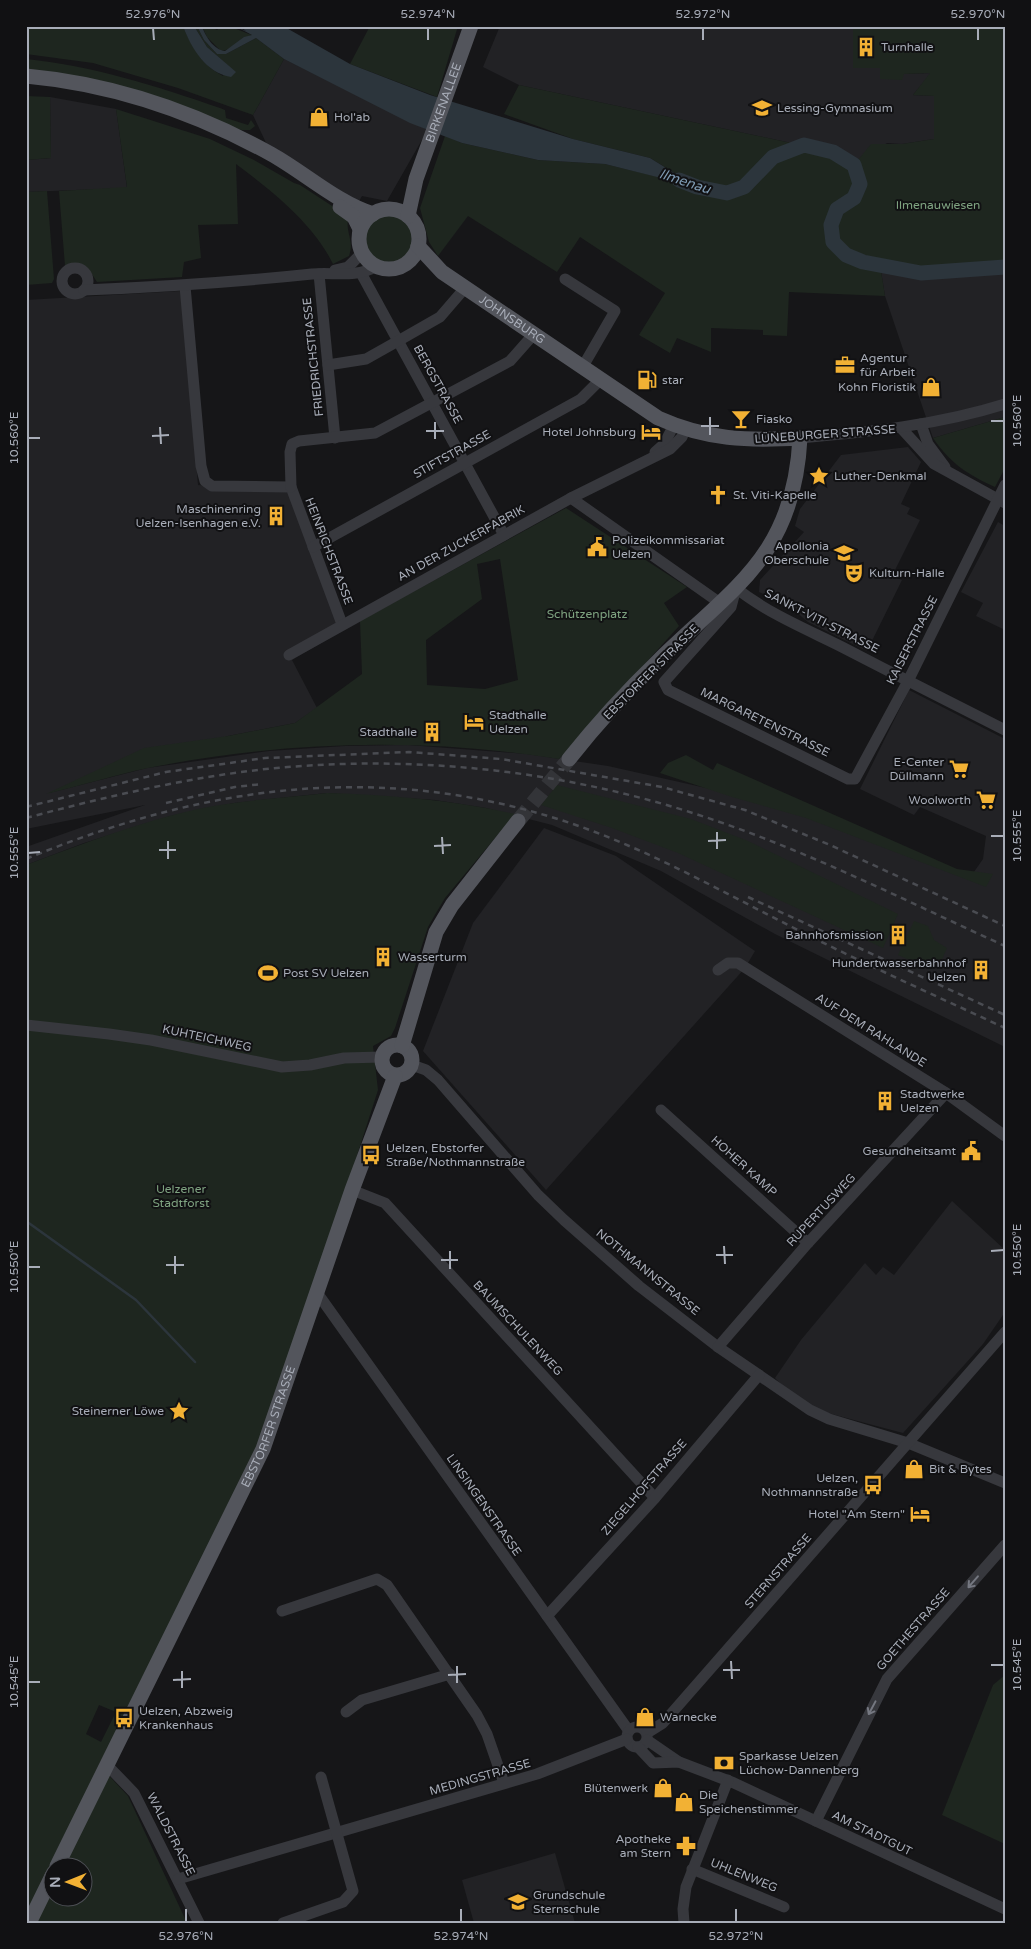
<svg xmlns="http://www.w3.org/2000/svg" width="1031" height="1949" font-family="'Varela Round',sans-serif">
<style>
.built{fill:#222225}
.green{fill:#1e261f;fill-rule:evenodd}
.water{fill:#2c353c}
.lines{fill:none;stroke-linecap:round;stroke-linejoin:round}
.stream{stroke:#2c353c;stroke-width:2.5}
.river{stroke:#2c353c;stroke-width:15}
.major-tunnel{stroke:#333438;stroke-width:15;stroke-dasharray:15 8;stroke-linecap:butt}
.minor{stroke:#37383d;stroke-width:11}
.major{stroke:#53555c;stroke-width:15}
.rail{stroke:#4a4c52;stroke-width:2.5;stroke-dasharray:6 5;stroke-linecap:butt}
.oneway{stroke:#757881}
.ticks{fill:none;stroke:#a8adb8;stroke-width:2}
.labels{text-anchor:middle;stroke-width:4;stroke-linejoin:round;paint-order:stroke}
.poi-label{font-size:12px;fill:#a8adb8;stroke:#111113;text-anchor:start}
.street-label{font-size:12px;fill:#a8adb8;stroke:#111113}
.park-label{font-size:12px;fill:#7fa381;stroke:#111113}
.water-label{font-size:14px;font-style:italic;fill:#7f9bb3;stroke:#111113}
.neatline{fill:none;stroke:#a8adb8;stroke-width:2}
.ticks-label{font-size:12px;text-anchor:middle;fill:#a8adb8}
</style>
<rect width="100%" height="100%" fill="#161618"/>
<g class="built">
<path d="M500,26H853V68H880V79L903,74L931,73L913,95L934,96V139L902,144L887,143L854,165L833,152L519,85L483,67Z"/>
<path d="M284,59L426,129L423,138L387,201L362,196L358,203L268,147L253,115Z"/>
<path d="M50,97L116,109L127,188L26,192V160L51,158Z"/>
<path d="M880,265L921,273L1005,267V417L933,438L885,296Z"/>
<path d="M181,291L198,485L288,492L340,632L292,660L317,708L295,723L228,736L49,793L147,768L269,751L345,746L408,745L527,754L608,766L777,804L969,879L983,859L986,836L920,807L914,815L860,789L909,690L1005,739V1047L775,934L661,871L552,825L486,808L435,800L327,793L234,803L171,816L84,843L26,865V847L145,805L26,829V300Z"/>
<path d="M908,447L921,462L901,504L910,508L907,514L920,520L892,576L902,580L867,651L808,622L789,606L759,592L760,580L804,532L795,526L800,509L841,455Z"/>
<path d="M998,522L1005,526V630L976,616L983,603L961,592Z"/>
<path d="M544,828L616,856L755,951L745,968L546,1190L423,1051L473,923Z"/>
<path d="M952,1201L1005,1250V1312L983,1344L903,1433L820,1411L784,1387L775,1378L801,1340L865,1263L876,1275L883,1267L894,1275Z"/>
<path d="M555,1853L575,1923H474L462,1880Z"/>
</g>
<g class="green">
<path d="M26,26H183C192,47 202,65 223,76L225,63L207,47L194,26H197L204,40L217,54H226L256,38L284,59L253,115L178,88L93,63L26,54Z"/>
<path d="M202,26H209L217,30L222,26C233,26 242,32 252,35C240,38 233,50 221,51L207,37Z"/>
<path d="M370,26H458L437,97L350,64Z"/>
<path d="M853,26H1005V267L921,273L880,265L885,296L789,292L787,336L763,335V330L711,328V352L677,338L670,353L639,335L665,293L580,237L557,272L468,216L438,256L429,242L420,208L445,136L462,143L538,160L605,164L696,186L650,158L573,139L504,114L519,85L833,152L854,165L871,144H902L934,139V96L913,95L930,73L904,74L902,80L880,79V68H853Z"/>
<path d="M26,59C94,66 156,86 220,108L225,110L226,118L248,125L251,120L255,126L250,130H242L26,70Z"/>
<path d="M26,96L50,97L51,158L26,160Z"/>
<path d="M116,109L210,139L254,160L294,183L300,185L349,217C344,231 355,240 349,256L333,264C313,223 272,191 236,164L238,224L198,225L201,258L184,262L182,277L97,282C88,266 83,267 65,266L59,191L127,187Z"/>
<path d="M47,191L54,279L52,283L26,285V192Z"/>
<circle cx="389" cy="240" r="25"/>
<path d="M1005,417V468L995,487C968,475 950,463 933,438Z"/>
<path d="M566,508L687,587L664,603L679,626L559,759C424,737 282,741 148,768C114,775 80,786 46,794L144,748L228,736L295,723L362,674L360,621ZM500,559L518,680L485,689L427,685L426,640L482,599L477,564Z"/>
<path d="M686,755L713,770L717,763L957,869L993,874L986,887L806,818L732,797L660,773L668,763Z"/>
<path d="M557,785L691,819L748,841L898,914L883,948L678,853L612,828L541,805Z"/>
<path d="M327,793C391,795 453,800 515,814L445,898L436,913L428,927L395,1028L391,1036L373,1046L378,1090L313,1293L249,1469L99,1765L128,1796L187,1923H26V865C82,844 139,822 198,809C240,800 284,798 327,793ZM99,1705L116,1712L101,1742L86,1734ZM52,1866H82V1896H52Z"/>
<path d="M914,921L928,926L934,940L947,948L940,964L930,969L898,955Z"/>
<path d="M1005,1675V1844L942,1815L993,1685Z"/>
</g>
<g class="water">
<path d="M183,26H194L207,47L236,72L231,77C206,73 191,48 183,26Z"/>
<path d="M197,26H202C205,36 214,50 225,51L244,37L252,35L235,26L246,31L240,26H283L350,64L430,95L573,139L650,158L697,187L605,164L538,160L462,143L410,123L284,59L256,38L226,54H217L204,40Z"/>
</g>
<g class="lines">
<path class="stream" d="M26,1221L136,1300L195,1362"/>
<path class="river" d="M679,180L697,187L727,193L744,187L773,157L804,145L833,152L854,165L860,184L854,198L837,209L831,225L833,242L846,255L863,262L921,273L1005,267"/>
<path class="major-tunnel" d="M518,821L569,759"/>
<g class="minor">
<circle cx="75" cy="281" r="13"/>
<path d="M335,270L348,267L362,253"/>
<path d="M361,273L504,535"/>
<path d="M319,274L335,438"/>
<path d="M565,279L615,311L582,368"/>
<path d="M185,286L201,466L205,481L212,486L291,487L342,624"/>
<path d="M84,290C161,287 236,282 312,274C333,272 356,278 375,267"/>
<path d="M328,365L366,359L398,341L440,317L465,288"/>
<path d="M921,424L928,444L945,467"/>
<path d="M902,429L934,464L1005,503"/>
<path d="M800,438C870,432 938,425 1005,404"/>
<path d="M655,452L664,444L674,425"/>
<path d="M1005,485L908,681L855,779H848L668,690L664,682L731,607L736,588C767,613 806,629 842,647C896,675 950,702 1005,730"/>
<path d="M291,487L290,452L292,444L299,441L375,433L510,361L533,335"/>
<path d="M571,498L720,603"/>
<path d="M313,547L581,399L600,380"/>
<path d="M289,655L571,498L670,449L682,437L685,429"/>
<path d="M718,970L728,963H738L946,1093L1005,1136"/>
<path d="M26,1025L109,1034L151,1040L282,1067L310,1065L344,1058L382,1057"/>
<path d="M412,1065L426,1070L438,1080L538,1195L564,1220L639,1286L718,1347L810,1410L829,1419L908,1443L1005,1483"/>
<path d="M661,1110L808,1243"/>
<path d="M352,1190L385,1203L655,1498"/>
<path d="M318,1294L629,1731"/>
<path d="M718,1347L808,1243L946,1093"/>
<path d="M282,1611L377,1579L387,1585L477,1715L487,1734L504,1783"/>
<path d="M547,1616L655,1498L759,1375"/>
<path d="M346,1712L362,1700L450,1674"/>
<circle cx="637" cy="1737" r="10"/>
<path d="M647,1733L663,1723L1005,1332"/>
<path d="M647,1740L679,1762"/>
<path d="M638,1747L653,1763L679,1762L734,1783L1005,1909"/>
<path d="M107,1765L134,1793L199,1923"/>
<path d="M816,1821L887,1679L1005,1545"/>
<path d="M692,1869L784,1907"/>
<path d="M178,1879L537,1774L627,1739"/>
<path d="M283,1923L343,1902L353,1891L321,1777"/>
<path d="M684,1923L683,1909L686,1887L728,1780"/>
</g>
<g class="major">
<path d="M26,76C113,84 195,112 271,154C305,173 336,202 373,214"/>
<path d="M340,207L354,217L360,229"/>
<circle cx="389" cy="239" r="30"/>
<path id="s1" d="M408,216L416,179L471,26"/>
<path id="s2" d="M418,246L442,272L658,418C707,440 748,441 800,438C794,555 735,586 659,660C627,691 596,725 569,759"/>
<circle cx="397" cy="1060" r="15"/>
<path d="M402,1046L436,932L452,905L518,821"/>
<path id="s3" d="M57,1866L263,1449L352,1190L395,1076"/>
<path d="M29,1923L52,1876"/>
</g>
<g class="rail">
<path d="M166,803L235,787L262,784"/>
<path d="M26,807L166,772L265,758L409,752L501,759L662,787L745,810L830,845L1005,926"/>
<path d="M26,818C105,797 185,778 266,769C414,754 564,770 705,817C808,851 906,901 1005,946"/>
<path d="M26,859C203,786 375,761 561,820C642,846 717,889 792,927C862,963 934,995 1005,1028"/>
<path d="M748,897L1005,1015"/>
</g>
</g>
<defs><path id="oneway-shaft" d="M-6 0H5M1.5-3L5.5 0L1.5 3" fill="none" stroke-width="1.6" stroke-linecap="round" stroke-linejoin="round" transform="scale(1.25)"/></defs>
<g class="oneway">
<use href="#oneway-shaft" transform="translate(973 1582) rotate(131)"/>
<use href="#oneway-shaft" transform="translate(872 1708) rotate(118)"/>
</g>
<path class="ticks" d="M153,28L154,40M428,28V40M703,28V40M978,28V40M710,417V435M991,421H1004M435,422V439M701,426H719M160,427L161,444M426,431H444M152,436L169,435M28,438H40M717,832V849M991,836H1004M442,837L443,854M168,841V859M708,841L726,840M434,846L451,845M159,850H176M28,853L40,852M724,1246L725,1264M450,1251V1269M991,1251L1004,1250M716,1255H733M175,1256V1274M441,1260H458M166,1265H184M28,1267H40M731,1661L732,1679M991,1665H1004M457,1666V1683M723,1670H740M182,1671V1688M448,1675L466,1674M173,1680L191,1679M28,1682H40M186,1909V1922M461,1909V1922M736,1909V1922"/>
<defs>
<symbol id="building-bare" viewBox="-9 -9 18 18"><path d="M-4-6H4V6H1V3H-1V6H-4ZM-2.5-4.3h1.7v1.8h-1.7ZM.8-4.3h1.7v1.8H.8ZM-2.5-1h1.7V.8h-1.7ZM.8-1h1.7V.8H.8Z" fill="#f2b134" stroke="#111113" stroke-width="2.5" paint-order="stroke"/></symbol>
<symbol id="school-bare" viewBox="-9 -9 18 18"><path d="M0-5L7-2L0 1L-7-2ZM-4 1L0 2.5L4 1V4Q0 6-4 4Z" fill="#f2b134" stroke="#111113" stroke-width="2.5" paint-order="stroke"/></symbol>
<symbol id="shop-bare" viewBox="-9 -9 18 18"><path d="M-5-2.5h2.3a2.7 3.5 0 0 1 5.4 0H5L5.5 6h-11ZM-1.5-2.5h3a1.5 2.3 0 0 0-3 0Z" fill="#f2b134" stroke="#111113" stroke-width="2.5" paint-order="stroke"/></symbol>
<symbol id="office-bare" viewBox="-9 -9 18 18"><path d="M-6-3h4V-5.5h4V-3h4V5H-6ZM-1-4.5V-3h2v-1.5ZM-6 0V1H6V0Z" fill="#f2b134" stroke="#111113" stroke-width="2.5" paint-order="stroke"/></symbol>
<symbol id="fuel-bare" viewBox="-9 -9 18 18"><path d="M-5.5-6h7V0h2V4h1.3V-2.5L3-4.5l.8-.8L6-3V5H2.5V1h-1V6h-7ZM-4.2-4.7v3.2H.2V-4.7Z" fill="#f2b134" stroke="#111113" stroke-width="2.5" paint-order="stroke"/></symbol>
<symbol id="bar-bare" viewBox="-9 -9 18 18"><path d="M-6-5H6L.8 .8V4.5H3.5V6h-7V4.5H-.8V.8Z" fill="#f2b134" stroke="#111113" stroke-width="2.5" paint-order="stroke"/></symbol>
<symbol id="hotel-bare" viewBox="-9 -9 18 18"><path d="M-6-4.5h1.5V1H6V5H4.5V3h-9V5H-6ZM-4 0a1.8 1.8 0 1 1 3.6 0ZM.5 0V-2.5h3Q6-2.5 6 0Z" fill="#f2b134" stroke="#111113" stroke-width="2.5" paint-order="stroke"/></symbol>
<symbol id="sight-bare" viewBox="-9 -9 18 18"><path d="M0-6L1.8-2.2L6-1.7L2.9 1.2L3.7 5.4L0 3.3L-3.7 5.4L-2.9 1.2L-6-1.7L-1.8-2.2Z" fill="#f2b134" stroke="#111113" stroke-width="2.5" paint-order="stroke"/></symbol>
<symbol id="church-bare" viewBox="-9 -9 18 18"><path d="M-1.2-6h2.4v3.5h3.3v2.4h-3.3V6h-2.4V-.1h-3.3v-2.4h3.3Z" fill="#f2b134" stroke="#111113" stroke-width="2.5" paint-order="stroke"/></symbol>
<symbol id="civic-bare" viewBox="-9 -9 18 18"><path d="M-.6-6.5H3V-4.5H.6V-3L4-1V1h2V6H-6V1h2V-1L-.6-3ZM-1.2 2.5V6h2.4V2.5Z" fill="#f2b134" stroke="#111113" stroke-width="2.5" paint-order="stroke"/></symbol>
<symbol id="theatre-bare" viewBox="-9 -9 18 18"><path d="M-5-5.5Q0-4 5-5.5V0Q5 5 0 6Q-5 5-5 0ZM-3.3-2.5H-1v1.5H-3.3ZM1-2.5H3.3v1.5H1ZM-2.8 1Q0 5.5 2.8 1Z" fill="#f2b134" stroke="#111113" stroke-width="2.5" paint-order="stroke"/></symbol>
<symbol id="supermarket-bare" viewBox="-9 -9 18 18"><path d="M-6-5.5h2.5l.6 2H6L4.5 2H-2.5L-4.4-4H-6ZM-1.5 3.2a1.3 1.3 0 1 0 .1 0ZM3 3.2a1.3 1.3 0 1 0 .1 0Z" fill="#f2b134" stroke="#111113" stroke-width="2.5" paint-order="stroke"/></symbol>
<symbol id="stadium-bare" viewBox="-9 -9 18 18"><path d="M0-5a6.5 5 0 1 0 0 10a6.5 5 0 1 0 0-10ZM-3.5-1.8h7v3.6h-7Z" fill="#f2b134" stroke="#111113" stroke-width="2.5" paint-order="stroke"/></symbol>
<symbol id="bus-bare" viewBox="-9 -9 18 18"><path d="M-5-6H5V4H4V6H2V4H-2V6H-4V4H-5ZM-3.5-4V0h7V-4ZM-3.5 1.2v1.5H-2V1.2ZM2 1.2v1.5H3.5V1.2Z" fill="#f2b134" stroke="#111113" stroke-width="2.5" paint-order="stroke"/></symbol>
<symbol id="bank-bare" viewBox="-9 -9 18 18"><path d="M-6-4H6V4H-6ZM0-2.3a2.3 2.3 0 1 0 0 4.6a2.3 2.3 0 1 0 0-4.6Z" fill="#f2b134" stroke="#111113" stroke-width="2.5" paint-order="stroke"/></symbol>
<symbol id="pharmacy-bare" viewBox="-9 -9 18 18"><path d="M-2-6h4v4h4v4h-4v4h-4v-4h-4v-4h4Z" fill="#f2b134" stroke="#111113" stroke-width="2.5" paint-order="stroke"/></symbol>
</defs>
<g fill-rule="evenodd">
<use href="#building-bare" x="852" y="33" width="28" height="28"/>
<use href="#school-bare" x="748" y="94" width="28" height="28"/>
<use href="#shop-bare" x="305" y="103" width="28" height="28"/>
<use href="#office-bare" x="831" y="351" width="28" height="28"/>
<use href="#fuel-bare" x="633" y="366" width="28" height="28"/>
<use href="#shop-bare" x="917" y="373" width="28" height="28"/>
<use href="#bar-bare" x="727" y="405" width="28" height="28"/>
<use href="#hotel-bare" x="637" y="418" width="28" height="28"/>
<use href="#sight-bare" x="805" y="462" width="28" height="28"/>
<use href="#church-bare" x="704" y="481" width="28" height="28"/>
<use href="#building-bare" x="262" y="502" width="28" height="28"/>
<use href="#civic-bare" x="583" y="533" width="28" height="28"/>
<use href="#school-bare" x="830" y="539" width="28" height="28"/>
<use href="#theatre-bare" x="840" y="559" width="28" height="28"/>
<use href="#hotel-bare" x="460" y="708" width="28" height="28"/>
<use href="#building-bare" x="418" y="718" width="28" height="28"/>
<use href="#supermarket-bare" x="945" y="755" width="28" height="28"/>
<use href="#supermarket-bare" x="972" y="786" width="28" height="28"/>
<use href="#building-bare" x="884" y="921" width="28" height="28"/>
<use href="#building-bare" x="369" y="943" width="28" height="28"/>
<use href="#building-bare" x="967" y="956" width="28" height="28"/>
<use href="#stadium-bare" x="254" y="959" width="28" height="28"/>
<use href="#building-bare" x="871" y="1087" width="28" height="28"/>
<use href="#civic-bare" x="957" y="1137" width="28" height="28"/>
<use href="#bus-bare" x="357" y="1141" width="28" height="28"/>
<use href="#sight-bare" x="165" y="1397" width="28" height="28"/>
<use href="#shop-bare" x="900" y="1455" width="28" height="28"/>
<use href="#bus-bare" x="859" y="1471" width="28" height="28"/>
<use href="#hotel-bare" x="906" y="1500" width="28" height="28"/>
<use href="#shop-bare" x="631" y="1703" width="28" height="28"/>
<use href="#bus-bare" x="110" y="1704" width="28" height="28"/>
<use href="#bank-bare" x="710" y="1749" width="28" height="28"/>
<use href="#shop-bare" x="649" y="1774" width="28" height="28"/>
<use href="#shop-bare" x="670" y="1788" width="28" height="28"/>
<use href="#pharmacy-bare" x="672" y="1832" width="28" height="28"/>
<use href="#school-bare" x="504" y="1888" width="28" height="28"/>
</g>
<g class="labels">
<g class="poi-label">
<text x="881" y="51">Turnhalle</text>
<text x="777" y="112">Lessing-Gymnasium</text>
<text x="334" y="121">Hol'ab</text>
<text x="860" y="362">Agentur<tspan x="860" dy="14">für Arbeit</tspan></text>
<text x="662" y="384">star</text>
<text x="916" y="391" text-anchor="end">Kohn Floristik</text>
<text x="756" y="423">Fiasko</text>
<text x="636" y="436" text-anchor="end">Hotel Johnsburg</text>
<text x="834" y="480">Luther-Denkmal</text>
<text x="733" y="499">St. Viti-Kapelle</text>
<text x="261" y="513" text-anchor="end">Maschinenring<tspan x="261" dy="14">Uelzen-Isenhagen e.V.</tspan></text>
<text x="612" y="544">Polizeikommissariat<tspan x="612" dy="14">Uelzen</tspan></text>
<text x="829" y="550" text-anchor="end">Apollonia<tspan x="829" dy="14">Oberschule</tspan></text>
<text x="869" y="577">Kulturn-Halle</text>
<text x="489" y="719">Stadthalle<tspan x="489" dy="14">Uelzen</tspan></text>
<text x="417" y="736" text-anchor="end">Stadthalle</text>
<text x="944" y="766" text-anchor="end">E-Center<tspan x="944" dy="14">Düllmann</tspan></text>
<text x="971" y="804" text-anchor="end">Woolworth</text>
<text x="883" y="939" text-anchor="end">Bahnhofsmission</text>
<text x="398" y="961">Wasserturm</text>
<text x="966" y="967" text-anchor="end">Hundertwasserbahnhof<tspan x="966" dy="14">Uelzen</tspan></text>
<text x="283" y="977">Post SV Uelzen</text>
<text x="900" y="1098">Stadtwerke<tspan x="900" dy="14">Uelzen</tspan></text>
<text x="386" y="1152">Uelzen, Ebstorfer<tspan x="386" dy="14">Straße/Nothmannstraße</tspan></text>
<text x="956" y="1155" text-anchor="end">Gesundheitsamt</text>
<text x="164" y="1415" text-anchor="end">Steinerner Löwe</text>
<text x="929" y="1473">Bit &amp; Bytes</text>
<text x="858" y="1482" text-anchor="end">Uelzen,<tspan x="858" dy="14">Nothmannstraße</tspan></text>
<text x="905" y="1518" text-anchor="end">Hotel "Am Stern"</text>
<text x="139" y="1715">Uelzen, Abzweig<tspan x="139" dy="14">Krankenhaus</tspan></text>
<text x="660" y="1721">Warnecke</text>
<text x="739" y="1760">Sparkasse Uelzen<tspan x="739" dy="14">Lüchow-Dannenberg</tspan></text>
<text x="648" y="1792" text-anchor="end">Blütenwerk</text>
<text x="699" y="1799">Die<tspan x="699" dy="14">Speichenstimmer</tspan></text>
<text x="671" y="1843" text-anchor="end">Apotheke<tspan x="671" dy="14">am Stern</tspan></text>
<text x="533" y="1899">Grundschule<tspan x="533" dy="14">Sternschule</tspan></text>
</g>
<g class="street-label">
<text dy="4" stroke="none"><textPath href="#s1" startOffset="119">BIRKENALLEE</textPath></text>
<text dy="4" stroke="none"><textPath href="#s2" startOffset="120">JOHNSBURG</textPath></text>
<text transform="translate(313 357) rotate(-96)" y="4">FRIEDRICHSTRASSE</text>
<text transform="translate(438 384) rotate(61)" y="4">BERGSTRASSE</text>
<text transform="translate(825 434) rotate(-4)" y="4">LÜNEBURGER STRASSE</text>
<text transform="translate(452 454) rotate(-29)" y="4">STIFTSTRASSE</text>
<text transform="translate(461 543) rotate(-29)" y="4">AN DER ZUCKERFABRIK</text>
<text transform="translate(329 551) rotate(69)" y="4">HEINRICHSTRASSE</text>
<text transform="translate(822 621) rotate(27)" y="4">SANKT-VITI-STRASSE</text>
<text transform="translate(912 640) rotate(-63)" y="4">KAISERSTRASSE</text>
<text transform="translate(651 672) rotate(-45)" y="4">EBSTORFER STRASSE</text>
<text transform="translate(765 722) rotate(26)" y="4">MARGARETENSTRASSE</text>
<text transform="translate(871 1030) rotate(32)" y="4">AUF DEM RAHLANDE</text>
<text transform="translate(207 1038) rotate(12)" y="4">KUHTEICHWEG</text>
<text transform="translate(744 1166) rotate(42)" y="4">HOHER KAMP</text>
<text transform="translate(821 1210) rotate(-47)" y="4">RUPERTUSWEG</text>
<text transform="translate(648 1272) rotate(39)" y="4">NOTHMANNSTRASSE</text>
<text transform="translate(518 1328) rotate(47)" y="4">BAUMSCHULENWEG</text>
<text dy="4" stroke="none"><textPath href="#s3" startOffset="488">EBSTORFER STRASSE</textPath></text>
<text transform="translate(644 1487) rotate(-49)" y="4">ZIEGELHOFSTRASSE</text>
<text transform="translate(484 1505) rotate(55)" y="4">LINSINGENSTRASSE</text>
<text transform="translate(778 1571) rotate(-49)" y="4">STERNSTRASSE</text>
<text transform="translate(913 1629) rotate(-49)" y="4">GOETHESTRASSE</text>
<text transform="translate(480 1777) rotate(-16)" y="4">MEDINGSTRASSE</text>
<text transform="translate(872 1833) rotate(26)" y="4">AM STADTGUT</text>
<text transform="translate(171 1834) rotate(63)" y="4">WALDSTRASSE</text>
<text transform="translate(744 1875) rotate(22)" y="4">UHLENWEG</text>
</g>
<g class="park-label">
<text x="938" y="209">Ilmenauwiesen</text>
<text x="587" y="618">Schützenplatz</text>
<text x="181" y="1193">Uelzener<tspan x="181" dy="14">Stadtforst</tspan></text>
</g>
<g class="water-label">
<text transform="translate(685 181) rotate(18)" y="5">Ilmenau</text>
</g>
</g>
<rect width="1031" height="1949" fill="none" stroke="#111113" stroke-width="55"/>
<g transform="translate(68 1882) rotate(269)"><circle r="24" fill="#111113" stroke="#4d4f55"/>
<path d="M0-4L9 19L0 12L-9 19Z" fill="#f2b134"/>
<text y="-8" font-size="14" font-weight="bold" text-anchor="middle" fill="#a8adb8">N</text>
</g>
<rect x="28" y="28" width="976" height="1894" class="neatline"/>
<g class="ticks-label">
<text x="153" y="18">52.976°N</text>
<text x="428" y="18">52.974°N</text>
<text x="703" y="18">52.972°N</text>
<text x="978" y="18">52.970°N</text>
<text transform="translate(1017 421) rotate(-90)" y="4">10.560°E</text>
<text transform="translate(14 438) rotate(-90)" y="4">10.560°E</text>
<text transform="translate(1017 836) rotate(-90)" y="4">10.555°E</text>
<text transform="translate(14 853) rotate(-90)" y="4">10.555°E</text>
<text transform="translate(1017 1250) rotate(-90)" y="4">10.550°E</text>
<text transform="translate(14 1267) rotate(-90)" y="4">10.550°E</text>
<text transform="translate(1017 1665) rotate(-90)" y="4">10.545°E</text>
<text transform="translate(14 1682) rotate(-90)" y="4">10.545°E</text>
<text x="186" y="1940">52.976°N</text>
<text x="461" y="1940">52.974°N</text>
<text x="736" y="1940">52.972°N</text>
</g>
</svg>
